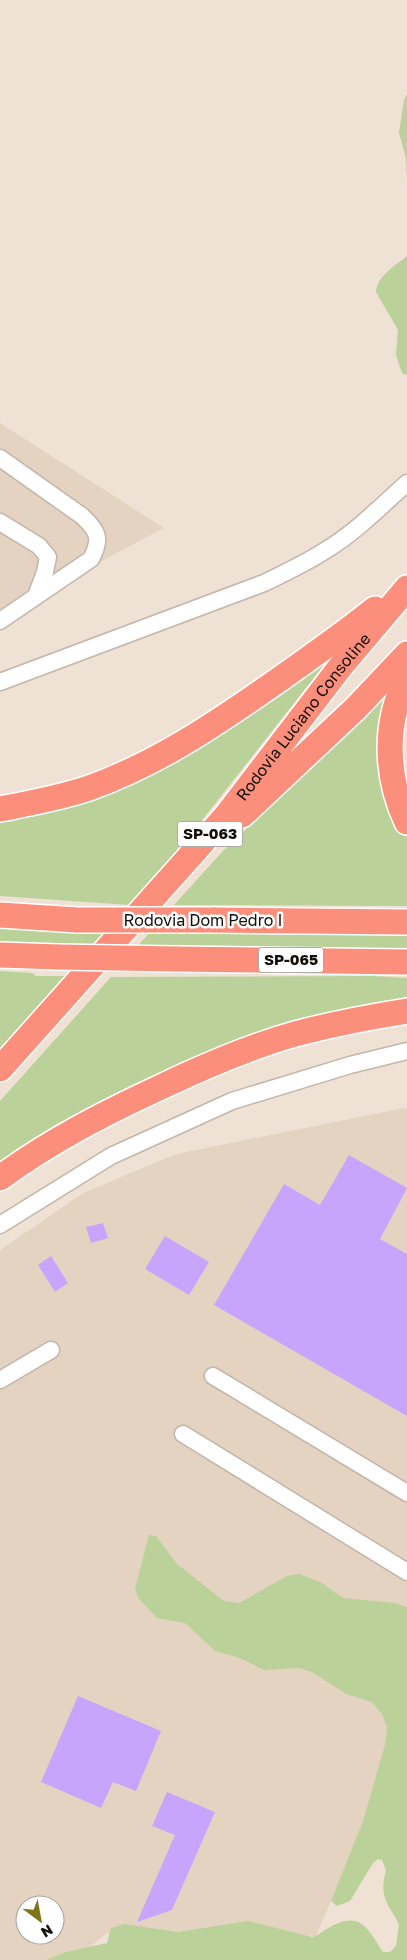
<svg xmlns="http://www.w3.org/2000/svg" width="407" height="1960" font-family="'Golos Text',sans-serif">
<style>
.industrial{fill:#e5d3c2;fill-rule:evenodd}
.green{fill:#bad19a}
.building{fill:#c8a5fc}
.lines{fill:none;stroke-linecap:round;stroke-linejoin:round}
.minor-casing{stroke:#c2b5a9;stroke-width:19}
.highway-casing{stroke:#fff;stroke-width:28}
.minor{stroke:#fff;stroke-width:16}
.highway{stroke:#fb8f7c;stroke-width:25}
.highway-bridge-casing{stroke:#fff;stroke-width:28;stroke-linecap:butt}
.highway-bridge{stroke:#fb8f7c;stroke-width:25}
.labels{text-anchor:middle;stroke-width:5;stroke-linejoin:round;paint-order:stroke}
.shield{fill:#fff;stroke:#595654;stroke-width:1}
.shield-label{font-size:15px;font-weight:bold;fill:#120e0a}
.street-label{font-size:16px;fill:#120e0a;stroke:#fff}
</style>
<rect width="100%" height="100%" fill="#efe2d5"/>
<g class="industrial">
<path d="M0,423L164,528L107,558L0,629Z"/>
<path d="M404,1108L407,1109V1727L316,1936L107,1933L74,1960H0V1250L83,1193L176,1154ZM25,1905H55V1935H25Z"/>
</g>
<g class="green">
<path d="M407,94V181L406,158L399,133L404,100Z"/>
<path d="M407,256V375L402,373L396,355L398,330L376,292C377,276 395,266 407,256Z"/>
<path d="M320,661L324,665L188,838L130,905L0,896V822L47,813L113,792Z"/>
<path d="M384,699L390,700L397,817L407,837V906L174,905L223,851Z"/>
<path d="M0,924L107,932L94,948L0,944Z"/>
<path d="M150,932L407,933V951L136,948Z"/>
<path d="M0,971L33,973L35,976H71L0,1054Z"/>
<path d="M373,976L407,978V1004L336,1016L0,1169V1101L111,977Z"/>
<path d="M149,1535L156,1536L177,1564L224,1601L239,1603L287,1576L299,1574L322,1583L343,1598L395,1603L407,1607V1960H46L66,1952L107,1943L111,1928L124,1924L178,1932L248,1921L312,1937C322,1934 327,1927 336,1924C363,1912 370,1933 383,1952H390L396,1946L399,1924C386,1901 379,1896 386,1870L382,1860L378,1859L373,1863L350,1901L337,1906L331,1901L363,1821L385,1745L387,1727L382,1714L372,1702L346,1694L312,1672L299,1668L264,1670L240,1658L215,1651L185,1623L157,1618L139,1599L135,1589Z"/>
</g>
<g class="building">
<path d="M349,1155L407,1188L380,1239L407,1254V1416L214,1305L284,1184L320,1205Z"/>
<path d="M103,1223L108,1238L91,1243L86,1227Z"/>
<path d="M165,1236L209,1262L189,1295L145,1269Z"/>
<path d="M51,1256L68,1283L55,1292L38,1265Z"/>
<path d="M78,1696L161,1731L136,1791L113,1782L101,1808L41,1782Z"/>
<path d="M167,1792L215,1812L172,1910L137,1922L175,1835L152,1826Z"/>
</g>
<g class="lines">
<defs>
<g id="minor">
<path d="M0,458L82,516C98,531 102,539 91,559L0,621"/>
<path d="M0,522L39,546L48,557L45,572L36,596"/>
<path d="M0,682L264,583C285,573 306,563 326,550C356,532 381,506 407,483"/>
<path d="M0,1225L111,1156L232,1101L350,1065L407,1051"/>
<path d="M213,1376L407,1493"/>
<path d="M0,1380L51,1350"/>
<path d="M183,1434L407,1572"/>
</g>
<g id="highway">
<path d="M407,679C383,723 386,778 407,822"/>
<path d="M0,809C30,803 60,798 89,788C154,765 211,727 267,688C304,662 340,637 375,609"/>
<path d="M242,815L356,708L407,654"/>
<path d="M0,915L77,920"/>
<path d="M213,920L407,922"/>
<path d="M0,955L58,957"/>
<path d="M175,959L407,962"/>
<path id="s1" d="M0,1069L226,816L341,666L407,588"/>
<path d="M0,1178C50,1141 105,1113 161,1087C205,1066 249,1047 295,1034C332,1024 369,1017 407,1011"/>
</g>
</defs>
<use href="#minor" class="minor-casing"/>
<use href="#highway" class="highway-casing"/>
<use href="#minor" class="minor"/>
<use href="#highway" class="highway"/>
<defs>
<g id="highway-bridge">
<path d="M77,920H213"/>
<path d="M58,957L175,959"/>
</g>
</defs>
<use href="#highway-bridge" class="highway-bridge-casing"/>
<use href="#highway-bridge" class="highway-bridge"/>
</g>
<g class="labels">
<g class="shield">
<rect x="177.5" y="821.5" width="65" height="25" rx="4"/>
<rect x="258.5" y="947.5" width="65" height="25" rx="4"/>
</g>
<g class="shield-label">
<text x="210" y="839">SP-063</text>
<text x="291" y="965">SP-065</text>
</g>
<g class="street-label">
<text dy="6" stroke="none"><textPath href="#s1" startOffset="465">Rodovia Luciano Consoline</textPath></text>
<text x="203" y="926">Rodovia Dom Pedro I</text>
</g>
</g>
<g transform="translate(40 1920) rotate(148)"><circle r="24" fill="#ffffff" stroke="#a09f9d"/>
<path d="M0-4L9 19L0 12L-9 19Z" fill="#7f7518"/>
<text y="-8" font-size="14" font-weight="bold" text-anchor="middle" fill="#120e0a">N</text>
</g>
</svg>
